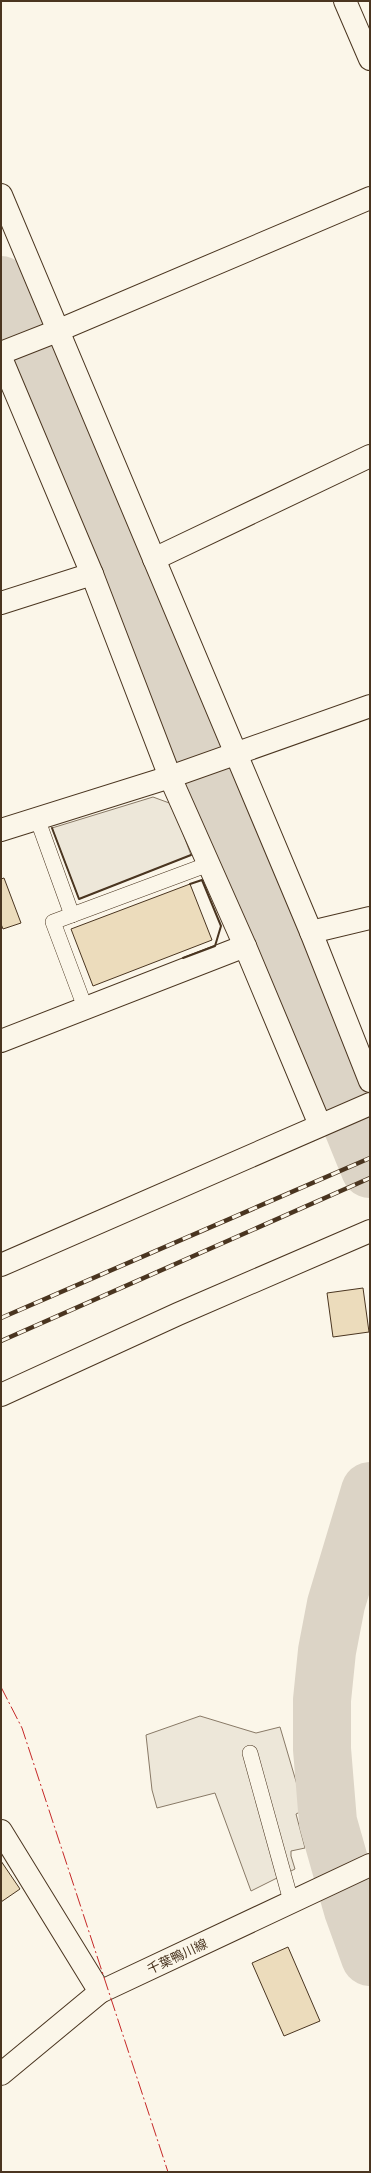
<svg xmlns="http://www.w3.org/2000/svg" width="371" height="2173" font-family="Spectral,'Noto Sans JP',serif">
<style>
.parking{fill:#ede7d9;stroke:#887966}
.lines{fill:none;stroke-linecap:round;stroke-linejoin:round}
.river{stroke:#dcd4c6;stroke-width:58}
.building{fill:#ecdcbc;stroke:#4a3520}
.service-casing{stroke:#4a3520;stroke-width:16}
.minor-casing{stroke:#4a3520;stroke-width:24}
.tertiary-casing{stroke:#4a3520;stroke-width:24}
.primary-casing{stroke:#4a3520;stroke-width:24}
.service{stroke:#fbf6e9;stroke-width:15}
.minor{stroke:#fbf6e9;stroke-width:22}
.tertiary{stroke:#fbf6e9;stroke-width:22}
.primary{stroke:#fbf6e9;stroke-width:22}
.rail-casing{stroke:#4a3520;stroke-width:4.5}
.rail{stroke:#fbf6e9;stroke-width:3;stroke-dasharray:9;stroke-linecap:butt}
.wall{stroke:#4a3520;stroke-width:2}
.power{stroke:#c62828;stroke-width:1;stroke-dasharray:14 3 2 3;stroke-linecap:butt}
.labels{text-anchor:middle;stroke-width:3;stroke-linejoin:round;paint-order:stroke}
.street-label{font-size:13px;fill:#4a3520;stroke:#fbf6e9}
</style>
<rect width="100%" height="100%" fill="#fbf6e9"/>
<g class="parking">
<path d="M153,797L172,804L191,855L79,899L52,828Z"/>
<path d="M200,1716L256,1733L280,1727L298,1788L302,1787L304,1810L296,1814L305,1848L291,1851V1856L295,1869L251,1891L215,1793L157,1808L152,1790L146,1735Z"/>
</g>
<g class="lines">
<g class="river">
<path d="M1,285L276,938L370,1169"/>
<path d="M370,1491L336,1604L327,1651L322,1700V1749L328,1822L353,1910L370,1957"/>
</g>
</g>
<g class="building">
<path d="M4,878L21,923L3,929L1,924V879Z"/>
<path d="M190,884L212,940L93,986L71,929Z"/>
<path d="M363,1288L369,1332L333,1337L327,1293Z"/>
<path d="M1,1861L20,1889L1,1902Z"/>
<path d="M288,1947L320,2021L284,2036L252,1963Z"/>
</g>
<g class="lines">
<defs>
<g id="service">
<path d="M37,818L72,915"/>
<path d="M86,1010L53,922L209,864"/>
<path d="M250,1753L291,1901"/>
</g>
<g id="minor">
<path d="M345,1L370,59"/>
<path d="M1,195L311,932L370,1081"/>
<path d="M1,358L92,574L170,777L245,946L320,1125"/>
<path d="M154,559L370,456"/>
<path d="M1,603L92,574"/>
<path d="M1,830L170,777L370,706"/>
<path d="M311,932L370,918"/>
<path d="M1,1041L245,946"/>
<path d="M1,1265L370,1104"/>
<path d="M1,1395L178,1314L370,1231"/>
<path d="M1,1831L100,1992"/>
</g>
<path id="tertiary" d="M1,353L57,331L370,198"/>
<path id="primary" d="M1,2074L100,1992L370,1865"/>
</defs>
<use href="#service" class="service-casing"/>
<use href="#minor" class="minor-casing"/>
<use href="#tertiary" class="tertiary-casing"/>
<use href="#primary" class="primary-casing"/>
<use href="#service" class="service"/>
<use href="#minor" class="minor"/>
<use href="#tertiary" class="tertiary"/>
<use href="#primary" class="primary"/>
<defs>
<g id="rail">
<path d="M1,1318L370,1158"/>
<path d="M1,1341L370,1178"/>
</g>
</defs>
<use href="#rail" class="rail-casing"/>
<use href="#rail" class="rail"/>
<g class="wall">
<path d="M52,828L79,899L191,855"/>
<path d="M183,958L215,946L221,926L202,880L190,884"/>
</g>
<path class="power" d="M1,1687L22,1728L168,2172"/>
</g>
<g class="labels">
<g class="street-label">
<text transform="translate(177 1956) rotate(-25)" y="5">千葉鴨川線</text>
</g>
</g>
<rect width="371" height="2173" fill="none" stroke="#4a3520" stroke-width="4"/>
</svg>
